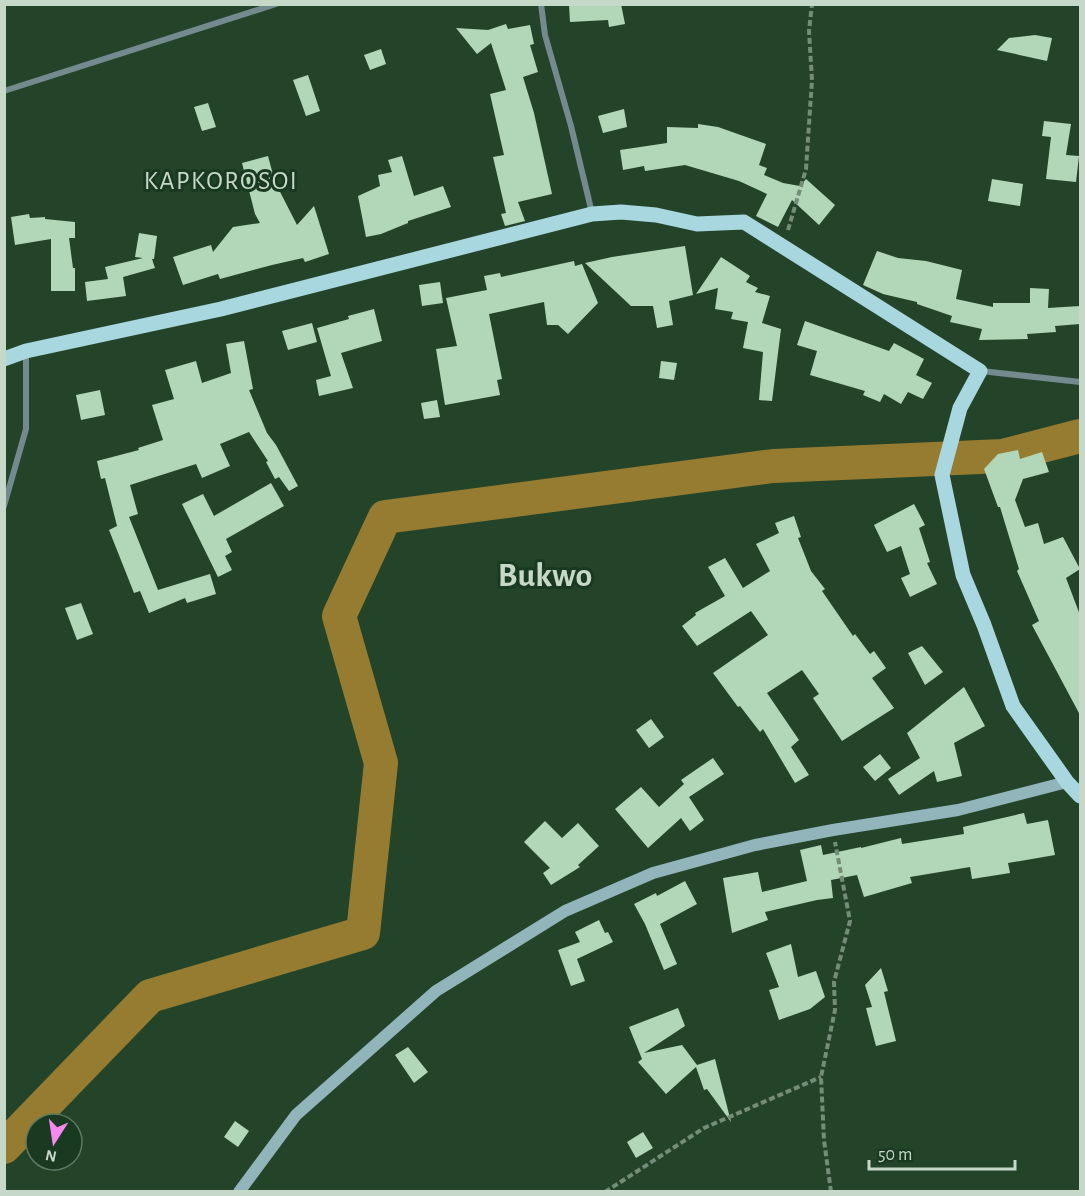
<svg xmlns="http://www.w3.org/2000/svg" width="1085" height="1196" font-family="'Alegreya Sans',sans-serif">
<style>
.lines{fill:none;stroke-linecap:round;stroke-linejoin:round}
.river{stroke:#967c31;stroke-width:34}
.building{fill:#b2d7b8}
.path{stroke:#748d78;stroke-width:4;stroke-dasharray:6 3;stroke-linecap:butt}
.street{stroke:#738a8e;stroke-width:6}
.secondary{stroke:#92b5bc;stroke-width:12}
.primary{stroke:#a9d7df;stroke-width:15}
.labels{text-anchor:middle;stroke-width:6;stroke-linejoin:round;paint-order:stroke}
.quarter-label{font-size:26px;letter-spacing:1.5px;fill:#c6d8c8;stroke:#193920}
.town-label{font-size:34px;font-weight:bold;fill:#c6d8c8;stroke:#193920}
</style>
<rect width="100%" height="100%" fill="#24442a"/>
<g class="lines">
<path class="river" d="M4,1147L150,996L363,933L381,763L339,616L385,517L773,466L1003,456L1080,436"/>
</g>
<g class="building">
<path d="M569,4H621L625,24L609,27L608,20L570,22Z"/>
<path d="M506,24L508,29L530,25L534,44L530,45L538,72L523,77L534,113L552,194L518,202L525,221L505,226L501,214L506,213L493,157L504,155L490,94L506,90L491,43L477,54L456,28L488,30Z"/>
<path d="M1035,35L1052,38L1047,61L997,50L1009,38Z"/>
<path d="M381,49L386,64L370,70L364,55Z"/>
<path d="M308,75L320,111L306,116L293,80Z"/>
<path d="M208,103L216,127L202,131L194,107Z"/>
<path d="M624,109L627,127L603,133L598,116Z"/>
<path d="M1044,121L1071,124L1066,155L1079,156L1076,182L1046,179L1051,137L1042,136Z"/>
<path d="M698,124L718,127L766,144L759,165L767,168L764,175L783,183L800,186L806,179L835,205L819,225L792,200L778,227L756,216L767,194L739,181L685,165L645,171L644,166L623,170L620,150L667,143V127L698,128Z"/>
<path d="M268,156L275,182L297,225L314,206L329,254L305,262L303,258L272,265L220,279L218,274L183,285L173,257L211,245L213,252L233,227L260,223L255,214L242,163Z"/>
<path d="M402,156L414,196L443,186L451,207L408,221V223L381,234L366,237L358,196L380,186L378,175L392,172L388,160Z"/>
<path d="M992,179L1023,184L1020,206L988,201Z"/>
<path d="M29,214L30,218L45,217V219L75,222V238H69L73,268H75V291H51V239L15,245L11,217Z"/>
<path d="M139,233L157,236L154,259H152L155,268L123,277L126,296L87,301L85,282L108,279L105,267L143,258L135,257Z"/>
<path d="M685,246L693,295L669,301L673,325L657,328L653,306H631L585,263L612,257Z"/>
<path d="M877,251L898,258L926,261L962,270L956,299L993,307V303H1030V288L1049,289L1048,308L1080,306V324L1055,326L1056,332L1027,334L1028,339L979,340L982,329L950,322L952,316L917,304V302L883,294L863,285Z"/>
<path d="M721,257L750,276L746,282L758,288L755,292L770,296L762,323L781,329L772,401L759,400L763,352L743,348L748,322L731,319L733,312L715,309L718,288L696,294Z"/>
<path d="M574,261L575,266L582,264L598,303L568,334L558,325H547L544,302L489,314L502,379L497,380L500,395L445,405L436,349L457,346L446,298L487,290L484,276L500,273L501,277Z"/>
<path d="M440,282L443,303L422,306L419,285Z"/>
<path d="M374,309L382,341L341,353L353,388L319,396L316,380L331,376L317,328L349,319L348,316Z"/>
<path d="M805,321L889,351L894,343L924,359L916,375L932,383L923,399L908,392L901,404L884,394L880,402L863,395L865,391L810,375L817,351L797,345Z"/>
<path d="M312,323L317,342L288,350L282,331Z"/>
<path d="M244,341L253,389L249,390L267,433L276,445L298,486L289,491L279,477L275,479L266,462L268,461L249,432L220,444L230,466L202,478L196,464L130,485L138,514L129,517L158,590L210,574L216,594L187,603L185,598L149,613L140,591L134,593L109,530L117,526L105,478L101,479L97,461L139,450L138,448L163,440L152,405L174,399L165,370L196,361L202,383L231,373L226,344Z"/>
<path d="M661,361L677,363L674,380L659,378Z"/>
<path d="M100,390L105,415L81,420L76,395Z"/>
<path d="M437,400L440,417L424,419L421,403Z"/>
<path d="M1018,450L1020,459L1042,452L1049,472L1023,479L1015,500L1025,527L1038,523L1044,544L1063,537L1080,569L1066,578L1080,615V715L1032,625L1039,621L1017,571L1019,569L1000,507H998L984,469L998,454Z"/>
<path d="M271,483L284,506L226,539L232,552L225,556L232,570L218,577L182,504L203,494L214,516Z"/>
<path d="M914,504L925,525L919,528L930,562L927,563L937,584L910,597L901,578L910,574L901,546L887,552L874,525Z"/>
<path d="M794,516L801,537L798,538L811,571L825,589L822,591L853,636L855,634L870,654L874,651L886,668L872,678L894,708L842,741L813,698L819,694L802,670L767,693L799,740L791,747L809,775L795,783L763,729L760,732L740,706L738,707L713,673L768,635L751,611L697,646L682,626L696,615L695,613L725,596L708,567L725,558L743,588L770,571L756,544L779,533L775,523Z"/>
<path d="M81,603L93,634L77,640L65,608Z"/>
<path d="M922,646L943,672L925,685L908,653Z"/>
<path d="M964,687L985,726L954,743L962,776L937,782L934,771L899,795L888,779L920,758L907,733Z"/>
<path d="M651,719L664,737L649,748L636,730Z"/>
<path d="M880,754L891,768L875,781L863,767Z"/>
<path d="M713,758L724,774L689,797L704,820L690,831L681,818L648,848L615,809L641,787L659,807L684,784L681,780Z"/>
<path d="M1024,813L1027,824L1048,820L1055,855L1008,863L1010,873L972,879L970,867L910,877L912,883L864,897L857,875L831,880L833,898L817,900L765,912L768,920L732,933L723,878L758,872L762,892L807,881L800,850L821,845L823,855L861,847V848L901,838L902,844L964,834L963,827Z"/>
<path d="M545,821L562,838L578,823L599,846L578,865L580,867L551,885L543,873L550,868L524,842Z"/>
<path d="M685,881L697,904L660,924L677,964L664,970L645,924L634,904L656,893L657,896Z"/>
<path d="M599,920L605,933L608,932L613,942L577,959L585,981L571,986L558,950L580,942L575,932Z"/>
<path d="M791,944L798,977L816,971L825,997L810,1009L779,1020L769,990L779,987L766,953Z"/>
<path d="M881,968L888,991L884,992L896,1041L876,1046L866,1008L872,1007L865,985Z"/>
<path d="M678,1008L685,1026L644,1053L682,1045L697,1065L715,1059L731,1122L707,1089L704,1090L696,1067L666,1094L638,1062L642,1059L629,1027Z"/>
<path d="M408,1047L428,1072L414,1083L395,1055Z"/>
<path d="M235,1121L249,1131L238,1147L224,1137Z"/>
<path d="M643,1132L653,1148L636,1158L627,1142Z"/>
</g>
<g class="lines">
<g class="path">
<path d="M788,230L806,169L812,80L809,31L812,4"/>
<path d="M605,1192L704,1128L821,1077"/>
<path d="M831,1192L824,1140L821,1077L835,1010L834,982L850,921L835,842"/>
</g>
<g class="street">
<path d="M541,4L545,35L571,126L592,213"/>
<path d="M4,91L276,4"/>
<path d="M981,371L1080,382"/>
<path d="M4,506L26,429V351"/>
</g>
<path class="secondary" d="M239,1192L296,1115L436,991L565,911L653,873L755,845L833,830L958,810L1067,782"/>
<path class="primary" d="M4,359L26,351L221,309L592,214L621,212L656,215L697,224L744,222L980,371L960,408L942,475L963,575L984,625L1013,706L1067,782L1080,796"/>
</g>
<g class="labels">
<g class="quarter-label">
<text x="221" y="189">KAPKOROSOI</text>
</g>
<g class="town-label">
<text x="545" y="586">Bukwo</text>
</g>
</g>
<rect width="1085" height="1196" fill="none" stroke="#c6d8c8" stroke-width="12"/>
<g transform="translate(54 1142) rotate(192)"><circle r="28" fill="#193920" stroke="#5e7963" stroke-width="1.5"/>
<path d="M0-4.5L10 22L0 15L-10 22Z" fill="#f589ee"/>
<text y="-9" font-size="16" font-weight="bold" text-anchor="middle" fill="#c6d8c8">N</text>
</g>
<path d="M869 1160v9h146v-9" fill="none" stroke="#c6d8c8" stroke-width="3"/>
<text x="878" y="1160" font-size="18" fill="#c6d8c8" stroke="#193920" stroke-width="4.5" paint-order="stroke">50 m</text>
</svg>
